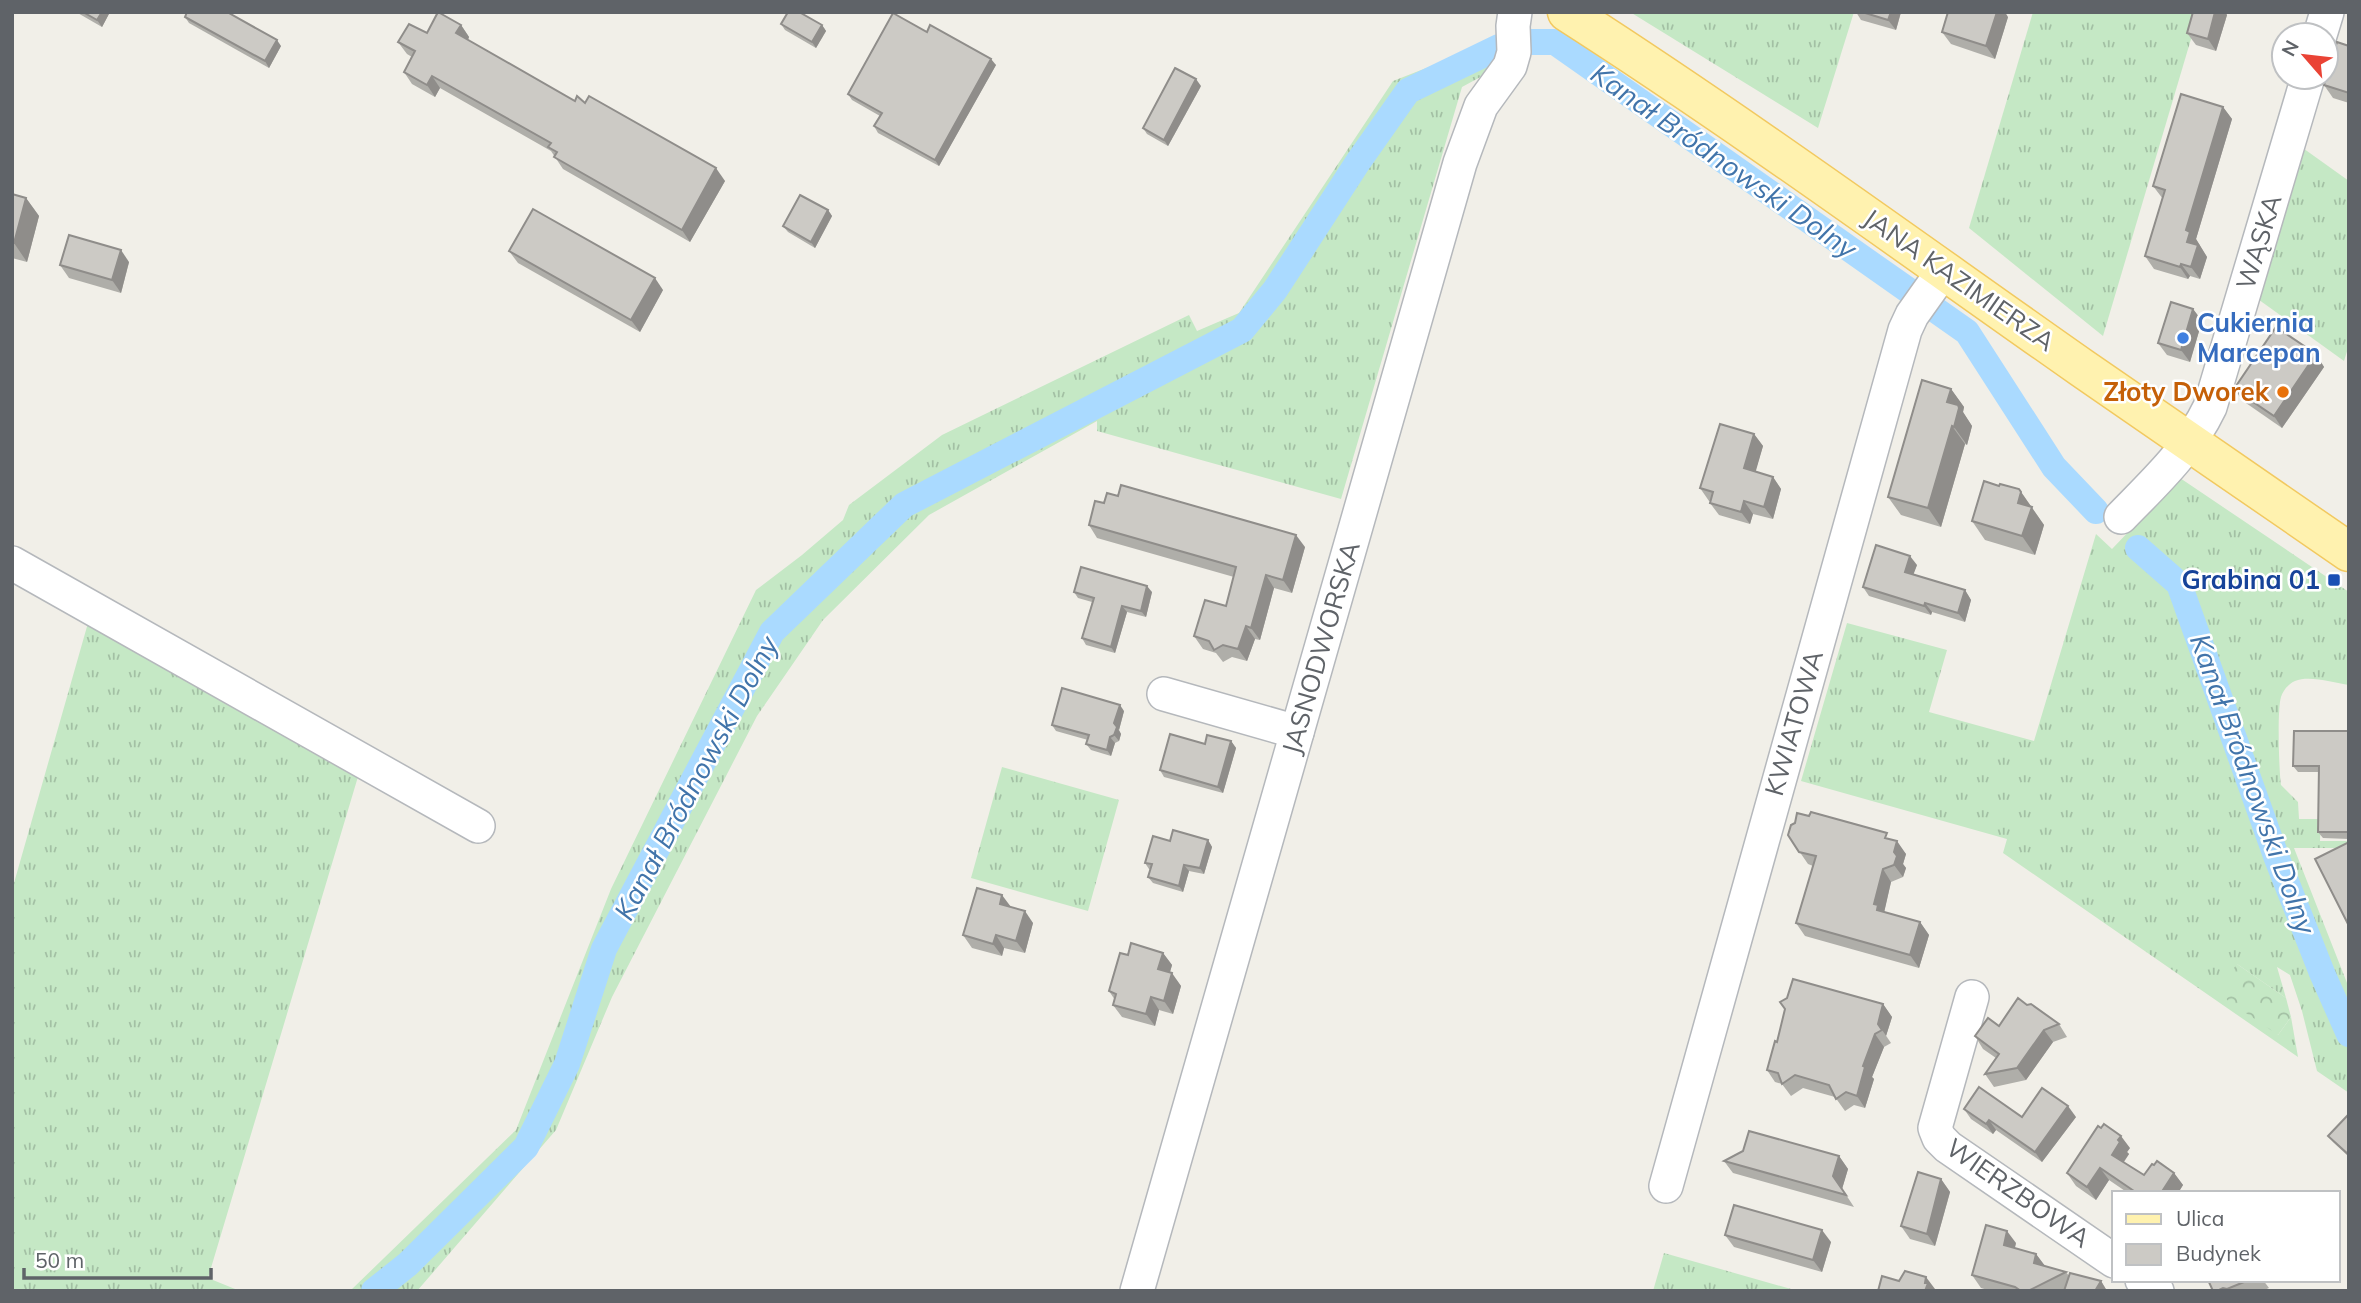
<svg xmlns="http://www.w3.org/2000/svg" width="2361" height="1303" font-family="Mulish,sans-serif">
<style>
.grass{fill:url(#grass-tufts)}
.forest{fill:url(#forest-crowns)}
.lines{fill:none;stroke-linecap:round;stroke-linejoin:round}
.canal{stroke:#aadaff;stroke-width:26}
.minor-casing{stroke:#b5b8bc;stroke-width:36}
.major-casing{stroke:#f2c960;stroke-width:41}
.minor{stroke:#fff;stroke-width:33}
.major{stroke:#fff2af;stroke-width:38}
.wall{fill:#afaea9}
.shaded-wall{fill:#8f8d8a}
.building{fill:#cccac5;stroke:#8f8d8a;stroke-width:2}
.shop-dot{fill:#3f7fe0;stroke:#fff;stroke-width:2.5}
.food-dot{fill:#e8710a;stroke:#fff;stroke-width:2.5}
.transit-dot{fill:#1a4fb4;stroke:#fff;stroke-width:2.5}
.labels{text-anchor:middle;stroke-width:5;stroke-linejoin:round;paint-order:stroke}
.street-label{font-size:26px;fill:#5f6368;stroke:#fff}
.shop-label{font-size:26px;font-weight:bold;fill:#366cbe;stroke:#fff;text-anchor:start}
.food-label{font-size:26px;font-weight:bold;fill:#c56008;stroke:#fff;text-anchor:end}
.transit-label{font-size:26px;font-weight:bold;fill:#164399;stroke:#fff;text-anchor:end}
.water-label{font-size:28px;font-style:italic;fill:#4174aa;stroke:#fff}
</style>
<defs>
<pattern id="grass-tufts" width="24" height="20" patternUnits="userSpaceOnUse" patternTransform="scale(1.75)"><rect width="24" height="20" fill="#c5e8c5"/><path d="M3 7l-1-3M5 7V3M7 7l1-3M15 17l-1-3M17 17v-4M19 17l1-3" fill="none" stroke="#a3c0a4"/></pattern>
<pattern id="forest-crowns" width="20" height="18" patternUnits="userSpaceOnUse" patternTransform="scale(1.75)"><rect width="20" height="18" fill="#c5e8c5"/><path d="M2 6a3 3 0 1 1 6 0M12 15a3 3 0 1 1 6 0" fill="none" stroke="#a3c0a4"/></pattern>
</defs>
<rect width="100%" height="100%" fill="#f1efe8"/>
<g class="grass">
<path d="M1630,12H1854L1818,128Z"/>
<path d="M2033,12H2199L2103,336L1969,228Z"/>
<path d="M1503,38L1497,68L1462,87L1341,499L1097,431V421L929,515L823,620L757,716L612,997L556,1130L417,1291H350L516,1130L611,889L756,590L802,555L843,520L849,505L942,435L1189,315L1197,331L1239,313L1393,81Z"/>
<path d="M2300,146L2349,181V345L2344,361L2255,297Z"/>
<path d="M2180,478L2349,592V685C2333,683 2310,675 2295,681C2288,684 2283,691 2281,697C2277,710 2279,771 2281,785L2298,802L2299,819H2321L2320,841H2349V848H2294L2349,988V1093L2317,1071L2302,1011L2290,975L2277,967L2286,998L2237,964L2278,1035L2291,1017L2298,1057L2003,853L2007,839L1801,781L1847,623L1947,650L1929,712L2034,741L2096,534L2112,549Z"/>
<path d="M90,616L360,770L208,1278L240,1291H12V890Z"/>
<path d="M1002,767L1119,800L1088,911L971,878Z"/>
<path d="M1664,1253L1798,1291H1653Z"/>
</g>
<path class="forest" d="M2237,964L2286,998L2291,1017L2278,1035L2227,1000C2225,984 2227,977 2237,964Z"/>
<g class="lines">
<g class="canal">
<path d="M1530,42H1555L1915,295"/>
<path d="M1930,306L1967,332L2054,467L2096,511"/>
<path d="M2138,548L2179,584L2276,856L2322,973L2349,1034"/>
<path d="M374,1291L408,1264L526,1147L567,1064L604,949L772,632L904,505L1242,330L1275,290L1358,162L1408,91L1499,47"/>
</g>
<defs>
<g id="minor">
<path d="M2320,35L2327,12"/>
<path d="M2121,517C2154,483 2189,451 2210,407L2308,77"/>
<path d="M12,563L478,826"/>
<path d="M1164,694L1297,732"/>
<path d="M1972,997L1935,1128L1939,1138L1948,1147L2114,1261"/>
<path d="M1666,1186L1905,330L1912,315L1944,270"/>
<path d="M2142,1280L2157,1291"/>
<path d="M1137,1291L1460,163L1481,106L1510,66L1514,52L1513,26L1515,12"/>
</g>
<path id="major" d="M1567,12C1743,125 1911,248 2082,368C2171,430 2260,490 2349,552"/>
</defs>
<use href="#minor" class="minor-casing"/>
<use href="#major" class="major-casing"/>
<use href="#minor" class="minor"/>
<use href="#major" class="major"/>
</g>
<g class="wall">
<path d="M76,12H110L102,27Z"/>
<path d="M1856,12H1901L1896,30L1861,20Z"/>
<path d="M2193,12H2225L2227,15L2216,51L2196,45L2187,33Z"/>
<path d="M185,17L281,46L269,68L189,23Z"/>
<path d="M2008,17L1995,59L1951,44L1942,32Z"/>
<path d="M781,24L822,25L826,31L816,48L785,30Z"/>
<path d="M461,25L469,37L468,40L575,101L585,103L725,181L690,242L563,169L551,151L440,88L435,97L412,84L404,72L412,57L407,54L398,42Z"/>
<path d="M927,32L996,65L939,166L878,133L874,126L880,116L852,100L848,94Z"/>
<path d="M2349,46V103L2333,98L2324,85Z"/>
<path d="M1201,86L1168,146L1147,134L1143,128Z"/>
<path d="M2223,107L2232,119L2196,239L2207,257L2200,279L2190,276L2188,279L2154,269L2145,256L2163,199L2153,186Z"/>
<path d="M12,194L26,198L39,216L27,262L12,258Z"/>
<path d="M828,210L832,216L815,248L788,232L783,226Z"/>
<path d="M509,251L663,290L640,332L518,263Z"/>
<path d="M129,262L121,293L69,278L60,265Z"/>
<path d="M2193,309L2202,321L2190,362L2167,355L2158,343Z"/>
<path d="M2316,354L2324,367L2282,428L2243,401L2234,389Z"/>
<path d="M1951,389L1964,407L1963,412L1972,426L1967,445L1965,444L1941,527L1901,515L1888,497Z"/>
<path d="M1754,434L1763,446L1755,472L1773,477L1781,489L1773,519L1753,514L1750,524L1719,515L1710,503L1711,501H1709L1700,488Z"/>
<path d="M1999,486L2019,489L2044,525L2035,555L1985,540L1972,521Z"/>
<path d="M1089,525L1305,547L1292,593L1274,588L1260,640L1255,639L1247,661L1232,657L1223,662L1216,653L1203,649L1194,636L1226,606L1234,577L1097,538Z"/>
<path d="M1917,565L1913,574L1965,590L1971,600L1965,622L1932,612L1931,615L1869,596L1863,587Z"/>
<path d="M1074,592H1152L1146,617L1127,612L1115,653L1086,645L1082,638L1092,602L1078,598Z"/>
<path d="M1124,711L1119,730L1121,734L1119,741L1115,743L1111,756L1091,750L1086,744L1088,740L1056,731L1052,725Z"/>
<path d="M2349,731V839L2323,838L2318,832L2319,772H2298L2293,766Z"/>
<path d="M1231,741L1236,748L1223,793L1164,777L1160,770L1205,744Z"/>
<path d="M1788,835L1891,840L1906,854L1903,864L1906,868L1903,877L1891,882L1884,912L1920,922L1929,935L1919,968L1805,936L1796,923L1813,866L1808,864Z"/>
<path d="M1208,840L1212,847L1204,874L1189,871L1183,892L1153,883L1148,877L1151,870L1149,869L1145,863L1170,841Z"/>
<path d="M1010,907L1033,923L1025,953L1004,948L1002,956L972,948L963,935Z"/>
<path d="M1163,953L1172,965L1170,972L1181,986L1173,1014L1159,1010L1155,1026L1122,1017L1113,1005L1115,1000L1109,991L1128,955Z"/>
<path d="M1883,1004L1892,1017L1886,1036L1891,1043L1884,1047L1872,1077L1874,1079L1865,1108L1854,1105L1845,1111L1835,1097L1803,1088L1791,1096L1782,1084L1775,1082L1767,1070L1777,1042Z"/>
<path d="M2027,1005L2059,1024L2067,1037L2053,1042L2026,1080L1994,1087L1985,1074L1996,1058L1983,1049L1975,1036L1999,1026Z"/>
<path d="M1964,1109L2022,1117H2076L2042,1162L1996,1130L1993,1134L1971,1119Z"/>
<path d="M2349,1118V1157L2333,1142L2328,1136Z"/>
<path d="M2130,1148L2127,1152L2129,1154L2124,1162L2144,1175L2154,1165L2174,1173L2183,1185L2178,1193H2128L2109,1180L2096,1200L2076,1186L2067,1173Z"/>
<path d="M1743,1151L1839,1156L1848,1169L1842,1189L1854,1207L1733,1173L1724,1161Z"/>
<path d="M1941,1179L1950,1192L1935,1246L1910,1239L1901,1226Z"/>
<path d="M1725,1235L1831,1242L1822,1272L1734,1247Z"/>
<path d="M2016,1243L2015,1248L2036,1254L2045,1266L2066,1272L2069,1276L2101,1281L2107,1291H2064L2065,1289L2061,1291H1991L1981,1288L1972,1275Z"/>
<path d="M2208,1280H2263L2269,1288L2262,1291H2213Z"/>
</g>
<g class="shaded-wall">
<path d="M102,12H110L102,27L97,20Z"/>
<path d="M1891,12H1901L1896,30L1888,20Z"/>
<path d="M1997,12H2005L2008,17L1995,59L1986,46Z"/>
<path d="M2215,12H2225L2227,15L2216,51L2208,39Z"/>
<path d="M461,25L469,37L465,46L456,33Z"/>
<path d="M822,25L826,31L816,48L812,42Z"/>
<path d="M277,40L281,46L269,68L265,61Z"/>
<path d="M991,59L996,65L939,166L935,160Z"/>
<path d="M432,76L440,88L435,97L427,85Z"/>
<path d="M1196,79L1201,86L1168,146L1164,140Z"/>
<path d="M2223,107L2232,119L2196,239L2207,257L2200,279L2191,267L2186,230Z"/>
<path d="M716,168L725,181L690,242L682,230Z"/>
<path d="M26,198L39,216L27,262L14,243Z"/>
<path d="M828,210L832,216L815,248L811,242Z"/>
<path d="M121,250L129,262L121,293L112,280Z"/>
<path d="M2181,264L2190,276L2188,279L2180,267Z"/>
<path d="M655,278L663,290L640,332L631,320Z"/>
<path d="M2193,309L2202,321L2190,362L2181,350Z"/>
<path d="M2316,354L2324,367L2282,428L2274,416Z"/>
<path d="M1951,389L1964,407L1963,412L1972,426L1967,445L1954,427L1947,402Z"/>
<path d="M1952,426L1965,444L1941,527L1928,508Z"/>
<path d="M1754,434L1763,446L1753,481L1744,468Z"/>
<path d="M1773,477L1781,489L1773,519L1764,507Z"/>
<path d="M2021,492L2044,525L2035,555L2022,536L2018,503Z"/>
<path d="M1744,501L1753,514L1750,524L1741,512Z"/>
<path d="M1296,535L1305,547L1292,593L1283,580Z"/>
<path d="M1910,556L1917,565L1911,581L1905,572Z"/>
<path d="M1266,575L1274,588L1260,640L1251,628Z"/>
<path d="M1147,586L1152,592L1146,617L1141,611Z"/>
<path d="M1965,590L1971,600L1965,622L1958,613Z"/>
<path d="M1925,603L1932,612L1931,615L1924,606Z"/>
<path d="M1122,606L1127,612L1115,653L1111,647Z"/>
<path d="M1246,626L1255,639L1247,661L1238,649Z"/>
<path d="M1120,705L1124,711L1119,730L1114,723Z"/>
<path d="M1117,727L1121,734L1119,741L1114,735Z"/>
<path d="M1110,737L1115,743L1111,756L1107,750Z"/>
<path d="M1231,741L1236,748L1223,793L1218,787Z"/>
<path d="M1208,840L1212,847L1204,874L1200,868Z"/>
<path d="M1897,841L1906,854L1903,864L1906,868L1903,877L1894,865V852Z"/>
<path d="M1184,865L1189,871L1183,892L1179,886Z"/>
<path d="M1883,869L1891,882L1884,913L1877,910L1874,904Z"/>
<path d="M1002,895L1011,907L1000,904Z"/>
<path d="M1025,911L1033,923L1025,953L1016,941Z"/>
<path d="M1920,922L1929,935L1919,968L1910,955Z"/>
<path d="M996,935L1004,948L1002,956L993,944Z"/>
<path d="M1163,953L1172,965L1167,982L1158,969Z"/>
<path d="M1172,973L1181,986L1173,1014L1164,1001Z"/>
<path d="M1151,997L1159,1010L1155,1026L1146,1014Z"/>
<path d="M1883,1004L1892,1017L1886,1036L1891,1043L1878,1024Z"/>
<path d="M2044,1030L2053,1042L2026,1080L2017,1068Z"/>
<path d="M1875,1034L1884,1047L1872,1077L1874,1079L1865,1108L1857,1096L1863,1066Z"/>
<path d="M2068,1106L2076,1117L2042,1162L2035,1152Z"/>
<path d="M1989,1120L1996,1130L1993,1134L1986,1124Z"/>
<path d="M2121,1136L2130,1148L2127,1152L2129,1154L2120,1167L2112,1155L2118,1140Z"/>
<path d="M1839,1156L1848,1169L1842,1189L1854,1207L1833,1176Z"/>
<path d="M2100,1168L2109,1180L2096,1200L2087,1187Z"/>
<path d="M2174,1173L2183,1185L2178,1193H2161Z"/>
<path d="M1941,1179L1950,1192L1935,1246L1927,1234Z"/>
<path d="M1822,1230L1831,1242L1822,1272L1813,1260Z"/>
<path d="M2007,1231L2016,1243L2012,1257L2004,1245Z"/>
<path d="M2036,1254L2045,1266L2034,1263Z"/>
<path d="M1926,1277L1935,1289L1934,1291H1925V1283Z"/>
<path d="M2101,1281L2107,1291H2095Z"/>
</g>
<g class="building">
<path d="M83,12H102L97,20Z"/>
<path d="M187,12H227L277,40L265,61L185,17Z"/>
<path d="M438,12L461,25L456,33L575,101L577,96L585,103L589,96L716,168L682,230L554,157L557,152L548,147L551,143L432,76L427,85L404,72L415,51L398,42L409,24L427,33Z"/>
<path d="M788,12H799L822,25L812,42L781,24Z"/>
<path d="M1862,12H1891L1888,20Z"/>
<path d="M1948,12H1997L1986,46L1942,32Z"/>
<path d="M2193,12H2215L2208,39L2187,33Z"/>
<path d="M893,13L927,32L930,25L991,59L935,160L874,126L882,113L848,94Z"/>
<path d="M2337,42L2349,46V93L2324,85Z"/>
<path d="M1175,68L1196,79L1164,140L1143,128Z"/>
<path d="M2181,94L2223,107L2186,230L2190,232L2187,242L2198,245L2191,267L2181,264L2180,267L2145,256L2165,190L2153,186Z"/>
<path d="M12,194L26,198L14,243H12Z"/>
<path d="M800,195L828,210L811,242L783,226Z"/>
<path d="M533,209L655,278L631,320L509,251Z"/>
<path d="M69,235L121,250L112,280L60,265Z"/>
<path d="M2171,302L2193,309L2181,350L2158,343Z"/>
<path d="M2276,327L2316,354L2274,416L2234,389Z"/>
<path d="M1922,380L1951,389L1947,402L1958,405L1959,408L1954,427L1952,426L1928,508L1888,497Z"/>
<path d="M1720,424L1754,434L1744,468L1773,477L1764,507L1744,501L1741,512L1710,503L1713,492L1700,488Z"/>
<path d="M1984,481L1999,486L2000,484L2019,489L2021,492L2018,503L2032,507L2022,536L1972,521Z"/>
<path d="M1121,485L1296,535L1283,580L1266,575L1251,628L1246,626L1238,649L1223,645L1214,650L1209,641L1194,636L1205,600L1226,606L1236,567L1089,525L1095,501L1104,503L1107,493L1118,496Z"/>
<path d="M1876,545L1910,556L1905,572L1965,590L1958,613L1925,603L1924,606L1863,587Z"/>
<path d="M1081,567L1147,586L1141,611L1122,606L1111,647L1082,638L1094,598L1074,592Z"/>
<path d="M1062,688L1120,705L1114,723L1117,727L1114,735L1110,737L1107,750L1086,744L1089,735L1052,725Z"/>
<path d="M2294,731H2349V832H2318L2319,766H2293Z"/>
<path d="M1170,734L1205,744L1207,735L1231,741L1218,787L1160,770Z"/>
<path d="M1811,812L1887,833L1885,838L1897,841L1894,852L1897,856L1894,865L1883,869L1874,904L1878,905L1877,910L1920,922L1910,955L1796,923L1816,856L1799,852L1788,835L1791,825L1795,823L1797,813L1809,816Z"/>
<path d="M1173,830L1208,840L1200,868L1184,865L1179,886L1148,877L1152,864L1145,863L1153,836L1170,841Z"/>
<path d="M2349,842V926L2315,859Z"/>
<path d="M977,888L1002,895L1000,904L1025,911L1016,941L996,935L993,944L963,935Z"/>
<path d="M1131,943L1163,953L1158,969L1172,973L1164,1001L1151,997L1146,1014L1113,1005L1116,994L1109,991L1120,953L1128,955Z"/>
<path d="M1793,979L1883,1004L1878,1024L1882,1030L1875,1034L1863,1066L1865,1067L1857,1096L1846,1092L1836,1099L1829,1085L1795,1075L1782,1084L1778,1073L1767,1070L1775,1041L1777,1042L1785,1009L1780,1002L1787,998Z"/>
<path d="M2018,998L2027,1005L2031,1004L2059,1024L2044,1030L2017,1068L1985,1074L1999,1054L1975,1036L1988,1018L1999,1026Z"/>
<path d="M1979,1087L2022,1117L2042,1088L2068,1106L2035,1152L1989,1120L1986,1124L1964,1109Z"/>
<path d="M2347,1116L2349,1118V1155L2328,1136Z"/>
<path d="M2104,1124L2121,1136L2118,1140L2120,1142L2112,1155L2144,1175L2152,1164L2154,1165L2157,1161L2174,1173L2161,1193H2133L2134,1191L2100,1168L2087,1187L2067,1173L2098,1126L2101,1128Z"/>
<path d="M1749,1131L1839,1156L1833,1176L1846,1195L1724,1161L1743,1151Z"/>
<path d="M1918,1172L1941,1179L1927,1234L1901,1226Z"/>
<path d="M1734,1205L1822,1230L1813,1260L1725,1235Z"/>
<path d="M1986,1225L2007,1231L2004,1245L2036,1254L2034,1263L2066,1272L2028,1291H2021L2015,1287L1972,1275Z"/>
<path d="M1905,1271L1926,1277L1925,1283H1928L1925,1291H1878L1882,1276L1899,1281Z"/>
<path d="M2070,1273L2101,1281L2095,1291H2064Z"/>
<path d="M2208,1280H2249L2227,1289L2223,1288L2217,1291H2213Z"/>
</g>
<circle class="shop-dot" cx="2183" cy="338" r="7"/>
<circle class="food-dot" cx="2283" cy="392" r="7"/>
<rect class="transit-dot" x="2327" y="573" width="14" height="14" rx="3.5"/>
<g class="labels">
<g class="street-label">
<text transform="translate(2259 242) rotate(-73)" y="9">WĄSKA</text>
<text transform="translate(1959 280) rotate(35)" y="9">JANA KAZIMIERZA</text>
<text transform="translate(1321 648) rotate(-74)" y="9">JASNODWORSKA</text>
<text transform="translate(1794 723) rotate(-74)" y="9">KWIATOWA</text>
<text transform="translate(2018 1193) rotate(35)" y="9">WIERZBOWA</text>
</g>
<g class="shop-label">
<text x="2197" y="332">Cukiernia<tspan x="2197" dy="30">Marcepan</tspan></text>
</g>
<g class="food-label">
<text x="2269" y="401">Złoty Dworek</text>
</g>
<g class="transit-label">
<text x="2320" y="589">Grabina 01</text>
</g>
<g class="water-label">
<text transform="translate(1724 161) rotate(35)" y="10">Kanał Bródnowski Dolny</text>
<text transform="translate(696 778) rotate(-62)" y="10">Kanał Bródnowski Dolny</text>
<text transform="translate(2253 784) rotate(70)" y="10">Kanał Bródnowski Dolny</text>
</g>
</g>
<rect width="2361" height="1303" fill="none" stroke="#5f6368" stroke-width="28"/>
<rect x="2112" y="1191" width="228" height="91" fill="#ffffff" stroke="#bfc1c3" stroke-width="2"/>
<rect x="2126" y="1214" width="35" height="10" fill="#fff2af" stroke="#bfc1c3" stroke-width="2"/>
<text x="2176" y="1226" font-size="21" fill="#5f6368">Ulica</text>
<rect x="2126" y="1244" width="35" height="21" fill="#cccac5" stroke="#bfc1c3" stroke-width="2"/>
<text x="2176" y="1261" font-size="21" fill="#5f6368">Budynek</text>
<g transform="translate(2305 56) rotate(298)"><circle r="33" fill="#ffffff" stroke="#bfc1c3" stroke-width="2"/>
<path d="M0-5L12 26L0 18L-12 26Z" fill="#ea4335"/>
<text y="-10" font-size="19" font-weight="bold" text-anchor="middle" fill="#5f6368">N</text>
</g>
<path d="M24 1268v10h187v-10" fill="none" stroke="#5f6368" stroke-width="3.5"/>
<text x="35" y="1268" font-size="21" fill="#5f6368" stroke="#ffffff" stroke-width="5" paint-order="stroke">50 m</text>
</svg>
